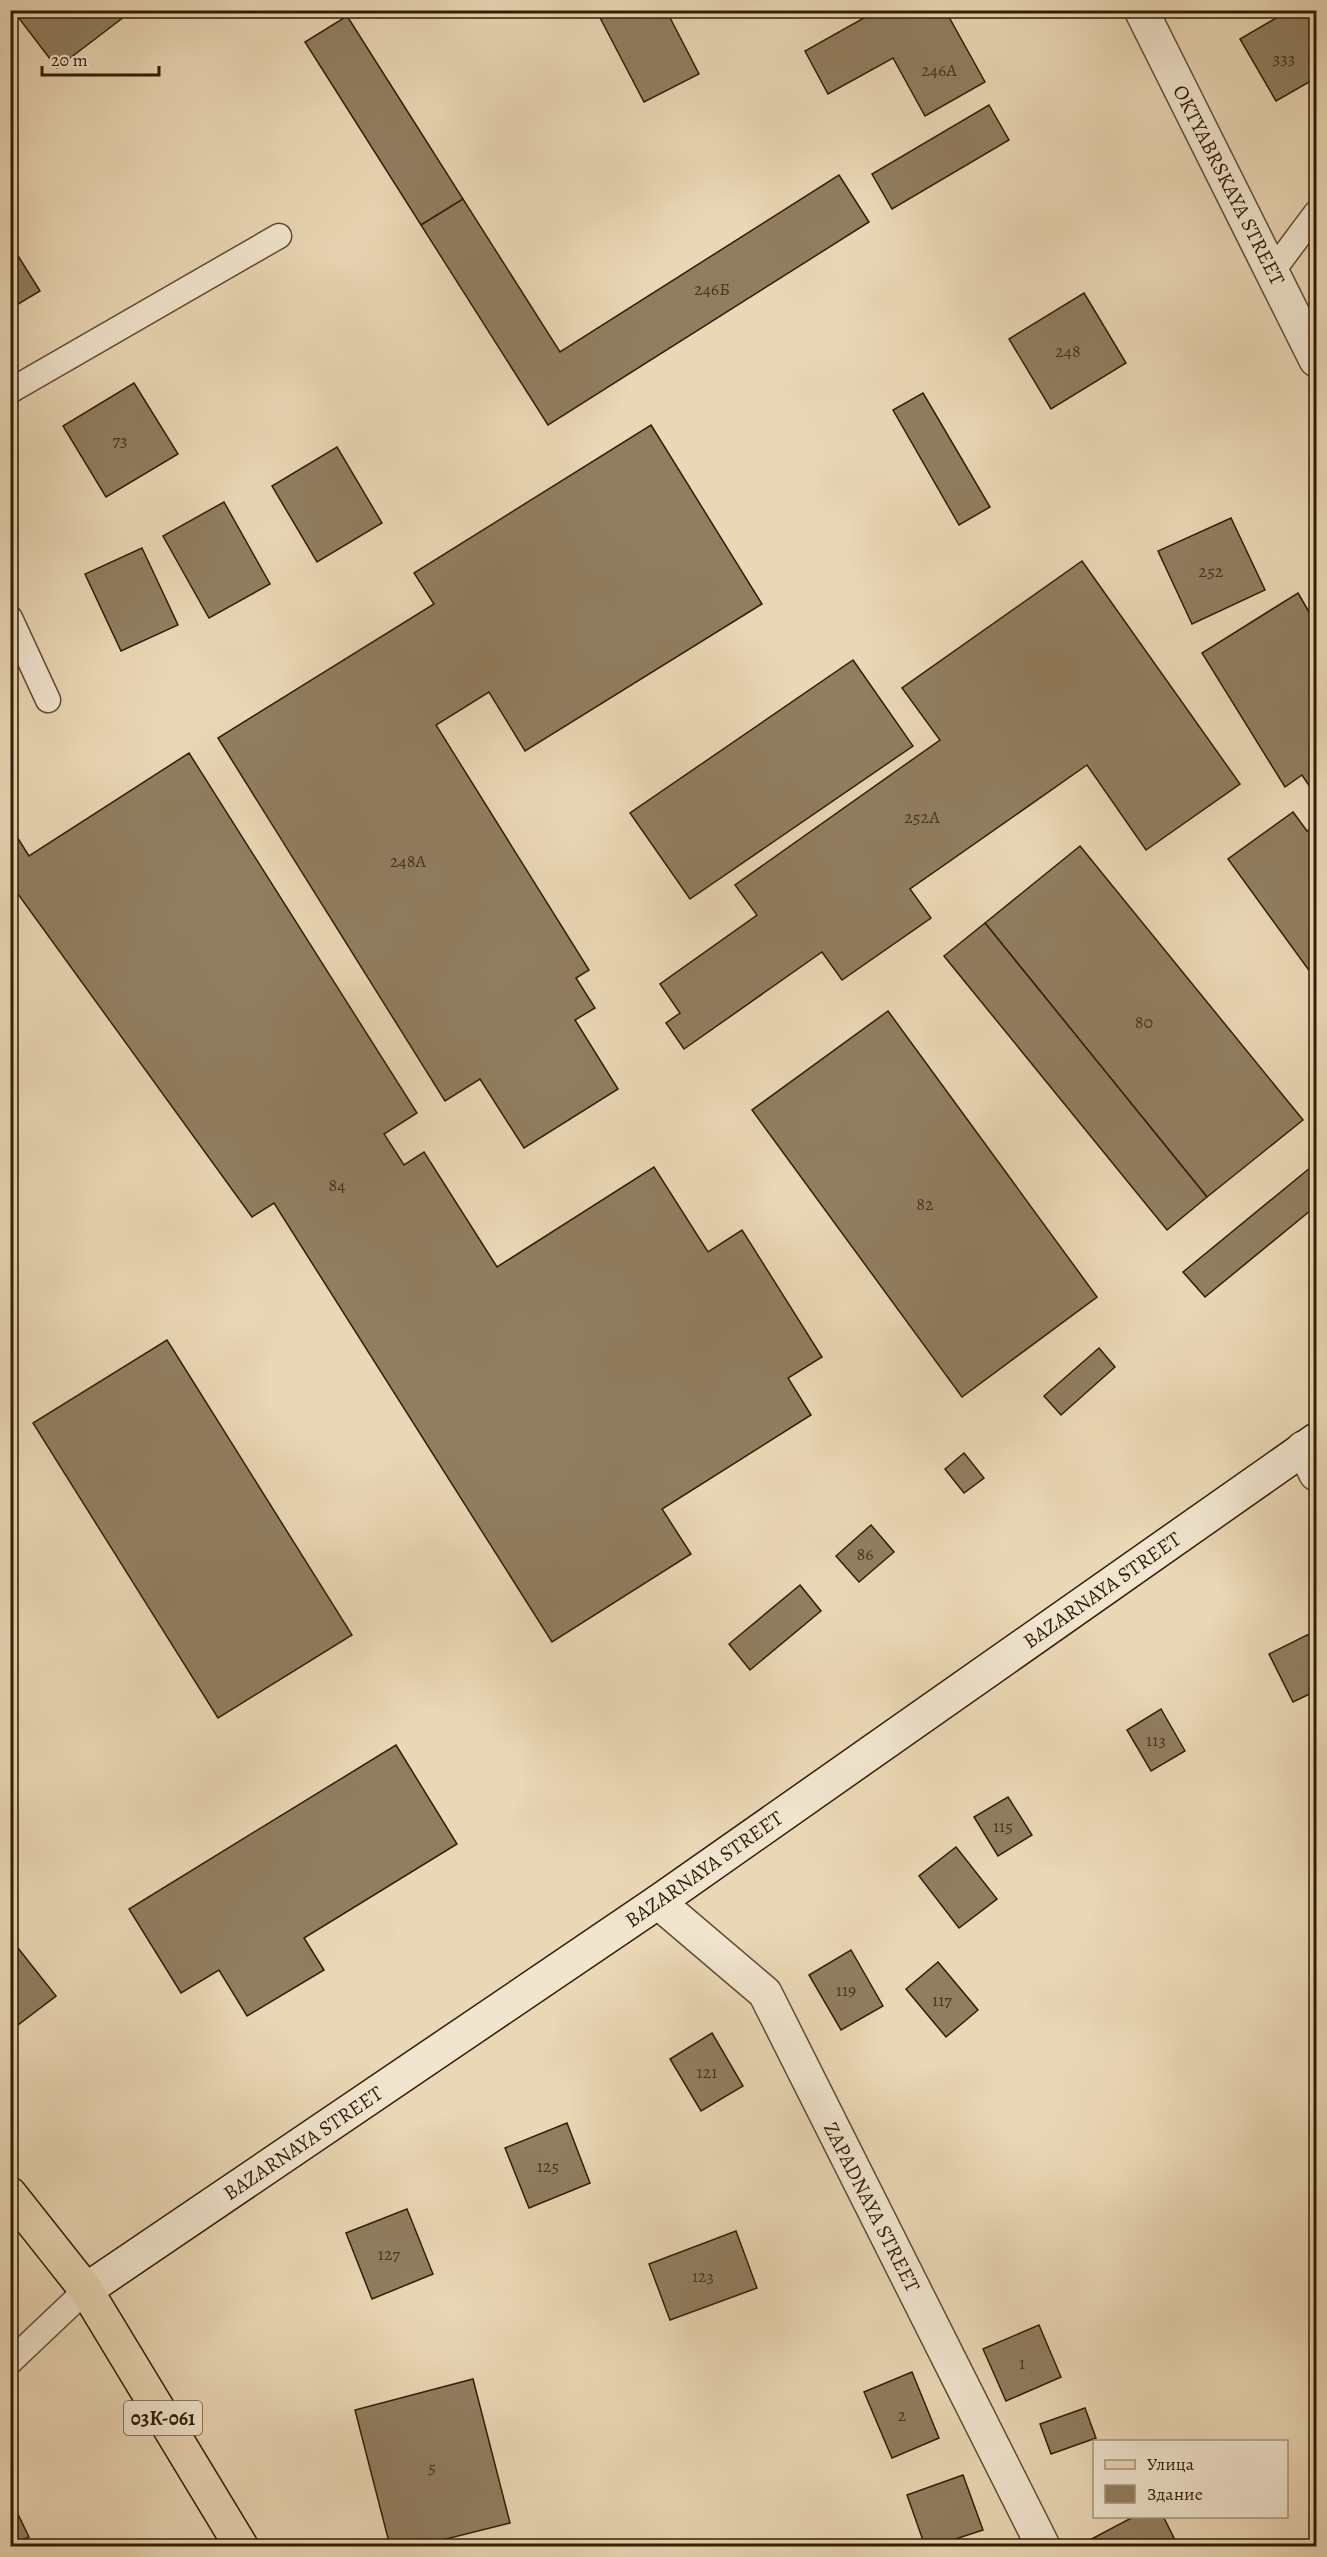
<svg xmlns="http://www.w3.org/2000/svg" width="1327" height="2557" font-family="Alegreya,serif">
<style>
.building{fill:#917e61;stroke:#311d05;stroke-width:1.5}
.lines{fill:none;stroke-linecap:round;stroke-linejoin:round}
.lane-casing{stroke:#5f4c31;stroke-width:27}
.street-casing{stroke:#5f4c31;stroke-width:36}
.secondary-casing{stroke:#311d05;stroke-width:36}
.primary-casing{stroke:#311d05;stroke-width:36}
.lane{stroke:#f1e5cf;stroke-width:24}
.street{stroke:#f1e5cf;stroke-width:33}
.secondary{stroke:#f1e5cf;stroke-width:33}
.primary{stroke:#ead7b5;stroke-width:33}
.labels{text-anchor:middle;stroke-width:6;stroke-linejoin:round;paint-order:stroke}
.number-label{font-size:18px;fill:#49351c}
.shield{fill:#f1e5cf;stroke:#6b5942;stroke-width:1.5}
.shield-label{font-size:20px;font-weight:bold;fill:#311d05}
.street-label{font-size:21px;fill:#311d05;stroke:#f1e5cf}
</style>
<rect width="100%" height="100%" fill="#ead7b5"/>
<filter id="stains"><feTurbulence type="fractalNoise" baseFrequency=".00333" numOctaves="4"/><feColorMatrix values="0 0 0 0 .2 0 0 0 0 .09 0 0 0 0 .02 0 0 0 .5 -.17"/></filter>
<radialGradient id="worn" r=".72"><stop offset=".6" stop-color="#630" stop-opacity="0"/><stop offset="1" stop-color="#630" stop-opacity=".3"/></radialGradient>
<g class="building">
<path d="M27,10H133L57,68L18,17Z"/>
<path d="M596,10H666L699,74L644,102Z"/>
<path d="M878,10H945L985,82L925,116L893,58L828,94L805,51Z"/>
<path d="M1290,10H1316V78L1276,101L1240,39Z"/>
<path d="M347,16L463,199L421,225L305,42Z"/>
<path d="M989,105L1009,140L892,209L872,174Z"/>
<path d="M839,175L869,222L548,425L421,225L463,199L560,352Z"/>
<path d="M10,243L40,291L10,309Z"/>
<path d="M1084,293L1126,363L1051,409L1009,339Z"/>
<path d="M134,383L178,454L106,497L63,426Z"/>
<path d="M923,393L990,507L959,525L893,410Z"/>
<path d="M651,425L762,604L525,751L489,692L436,725L589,970L576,978L595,1008L575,1020L618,1089L524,1148L480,1079L445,1101L218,738L434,604L414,573Z"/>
<path d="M337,447L382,523L317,562L272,486Z"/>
<path d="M224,502L270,584L209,618L163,536Z"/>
<path d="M1231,518L1265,590L1192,624L1158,551Z"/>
<path d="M142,548L178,625L121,651L85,574Z"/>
<path d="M1082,561L1240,784L1146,850L1087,765L910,889L931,918L842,980L822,952L684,1049L666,1023L680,1013L660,984L757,915L735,885L940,740L902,688Z"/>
<path d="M1298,593L1316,624V796L1302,775L1285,787L1202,653Z"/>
<path d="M853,660L913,746L690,899L630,813Z"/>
<path d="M189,753L417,1113L384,1134L404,1165L424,1152L497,1267L654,1167L708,1252L742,1230L822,1357L788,1378L811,1415L662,1509L691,1554L552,1642L274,1203L252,1217L10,883V835L14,832L29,856Z"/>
<path d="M1293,812L1307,831L1316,825V980L1228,859Z"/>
<path d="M1080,846L1303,1120L1207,1197L985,923Z"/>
<path d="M985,923L1207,1197L1167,1230L944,956Z"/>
<path d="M888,1011L1097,1297L962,1397L752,1110Z"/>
<path d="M1316,1163V1206L1205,1297L1183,1272Z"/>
<path d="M167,1340L352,1635L218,1718L33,1423Z"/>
<path d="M1099,1348L1115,1367L1061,1415L1044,1396Z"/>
<path d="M964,1453L984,1478L964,1493L945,1469Z"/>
<path d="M871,1525L894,1552L859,1582L836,1556Z"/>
<path d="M800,1585L821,1611L750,1670L729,1644Z"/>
<path d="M1311,1633L1316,1645V1691L1293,1702L1269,1654Z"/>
<path d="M1161,1709L1185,1751L1151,1771L1127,1730Z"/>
<path d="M396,1745L457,1844L304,1938L324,1970L247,2016L219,1970L181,1993L129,1909Z"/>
<path d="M1008,1797L1032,1835L998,1856L974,1817Z"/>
<path d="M956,1847L997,1899L959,1928L919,1876Z"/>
<path d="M10,1938L56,1996L10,2031Z"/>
<path d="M851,1950L883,2006L841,2030L809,1975Z"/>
<path d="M938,1962L978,2010L946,2037L906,1989Z"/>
<path d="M712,2033L743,2086L701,2111L670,2059Z"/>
<path d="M567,2123L590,2183L529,2208L505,2148Z"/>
<path d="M407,2209L433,2274L372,2299L346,2233Z"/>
<path d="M736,2231L757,2288L670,2320L649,2264Z"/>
<path d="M1039,2325L1061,2377L1006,2401L983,2349Z"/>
<path d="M912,2372L939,2438L892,2458L864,2392Z"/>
<path d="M473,2379L510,2523L418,2546H390L355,2410Z"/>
<path d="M1085,2408L1096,2438L1051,2454L1040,2424Z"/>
<path d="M963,2475L983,2530L934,2546H925L907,2495Z"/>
<path d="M10,2498L29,2537L10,2546Z"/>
<path d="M1135,2516H1163L1178,2546H1086L1084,2543Z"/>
</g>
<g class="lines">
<defs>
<g id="lane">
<path d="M1272,272L1316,213"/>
<path d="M10,391L279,236"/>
<path d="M10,618L48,700"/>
<path d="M10,2362L86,2290"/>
</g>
<g id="street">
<path d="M1141,10L1316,360"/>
<path d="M1303,1448L1316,1474"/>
<path d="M658,1902L765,1993L1043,2546"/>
</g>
<path id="secondary" d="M86,2290L658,1902L1316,1440"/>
<path id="primary" d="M10,2194L86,2290L241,2546"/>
</defs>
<use href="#lane" class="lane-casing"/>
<use href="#street" class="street-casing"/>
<use href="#secondary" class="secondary-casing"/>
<use href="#primary" class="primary-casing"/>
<use href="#lane" class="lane"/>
<use href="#street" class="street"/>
<use href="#secondary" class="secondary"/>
<use href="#primary" class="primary"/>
</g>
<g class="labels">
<g class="number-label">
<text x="1284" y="64">333</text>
<text x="939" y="76">246А</text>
<text x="712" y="295">246Б</text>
<text x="1068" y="357">248</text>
<text x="120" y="446">73</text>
<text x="1211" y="577">252</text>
<text x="922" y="823">252А</text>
<text x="408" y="867">248А</text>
<text x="1144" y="1028">80</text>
<text x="337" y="1191">84</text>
<text x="925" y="1210">82</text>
<text x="865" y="1560">86</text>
<text x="1156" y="1746">113</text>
<text x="1003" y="1832">115</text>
<text x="846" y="1996">119</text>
<text x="942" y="2006">117</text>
<text x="707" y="2078">121</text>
<text x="548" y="2172">125</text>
<text x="389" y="2260">127</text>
<text x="703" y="2282">123</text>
<text x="1022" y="2369">1</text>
<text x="902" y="2421">2</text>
<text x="432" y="2473">5</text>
</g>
<rect class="shield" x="124" y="2401" width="78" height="34" rx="4.5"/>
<g class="shield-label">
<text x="163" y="2425">03К-061</text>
</g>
<g class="street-label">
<text transform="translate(1229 185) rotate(63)" y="7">OKTYABRSKAYA STREET</text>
<text transform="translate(1102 1590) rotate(-35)" y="7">BAZARNAYA STREET</text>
<text transform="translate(704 1869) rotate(-35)" y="7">BAZARNAYA STREET</text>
<text transform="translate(303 2143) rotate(-34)" y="7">BAZARNAYA STREET</text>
<text transform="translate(872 2207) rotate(63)" y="7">ZAPADNAYA STREET</text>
</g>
</g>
<rect width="1327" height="2557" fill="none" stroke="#ead7b5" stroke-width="36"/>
<rect x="12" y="12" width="1303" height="2533" fill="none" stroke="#311d05" stroke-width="3"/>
<rect x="18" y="18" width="1291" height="2521" fill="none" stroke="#311d05" stroke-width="1.5"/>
<rect x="1093" y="2440" width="195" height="78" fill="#f1e5cf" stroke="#a4957e" stroke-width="1.5"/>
<rect x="1105" y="2460" width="30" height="9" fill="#ead7b5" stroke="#a4957e" stroke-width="1.5"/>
<text x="1147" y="2470" font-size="18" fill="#311d05">Улица</text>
<rect x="1105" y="2485" width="30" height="18" fill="#917e61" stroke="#a4957e" stroke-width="1.5"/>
<text x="1147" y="2500" font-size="18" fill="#311d05">Здание</text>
<path d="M42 66v9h117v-9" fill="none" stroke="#311d05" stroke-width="3"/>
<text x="51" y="66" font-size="18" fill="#311d05" stroke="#f1e5cf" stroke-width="4.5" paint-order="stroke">20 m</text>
<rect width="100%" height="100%" filter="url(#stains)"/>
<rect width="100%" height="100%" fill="url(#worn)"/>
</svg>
